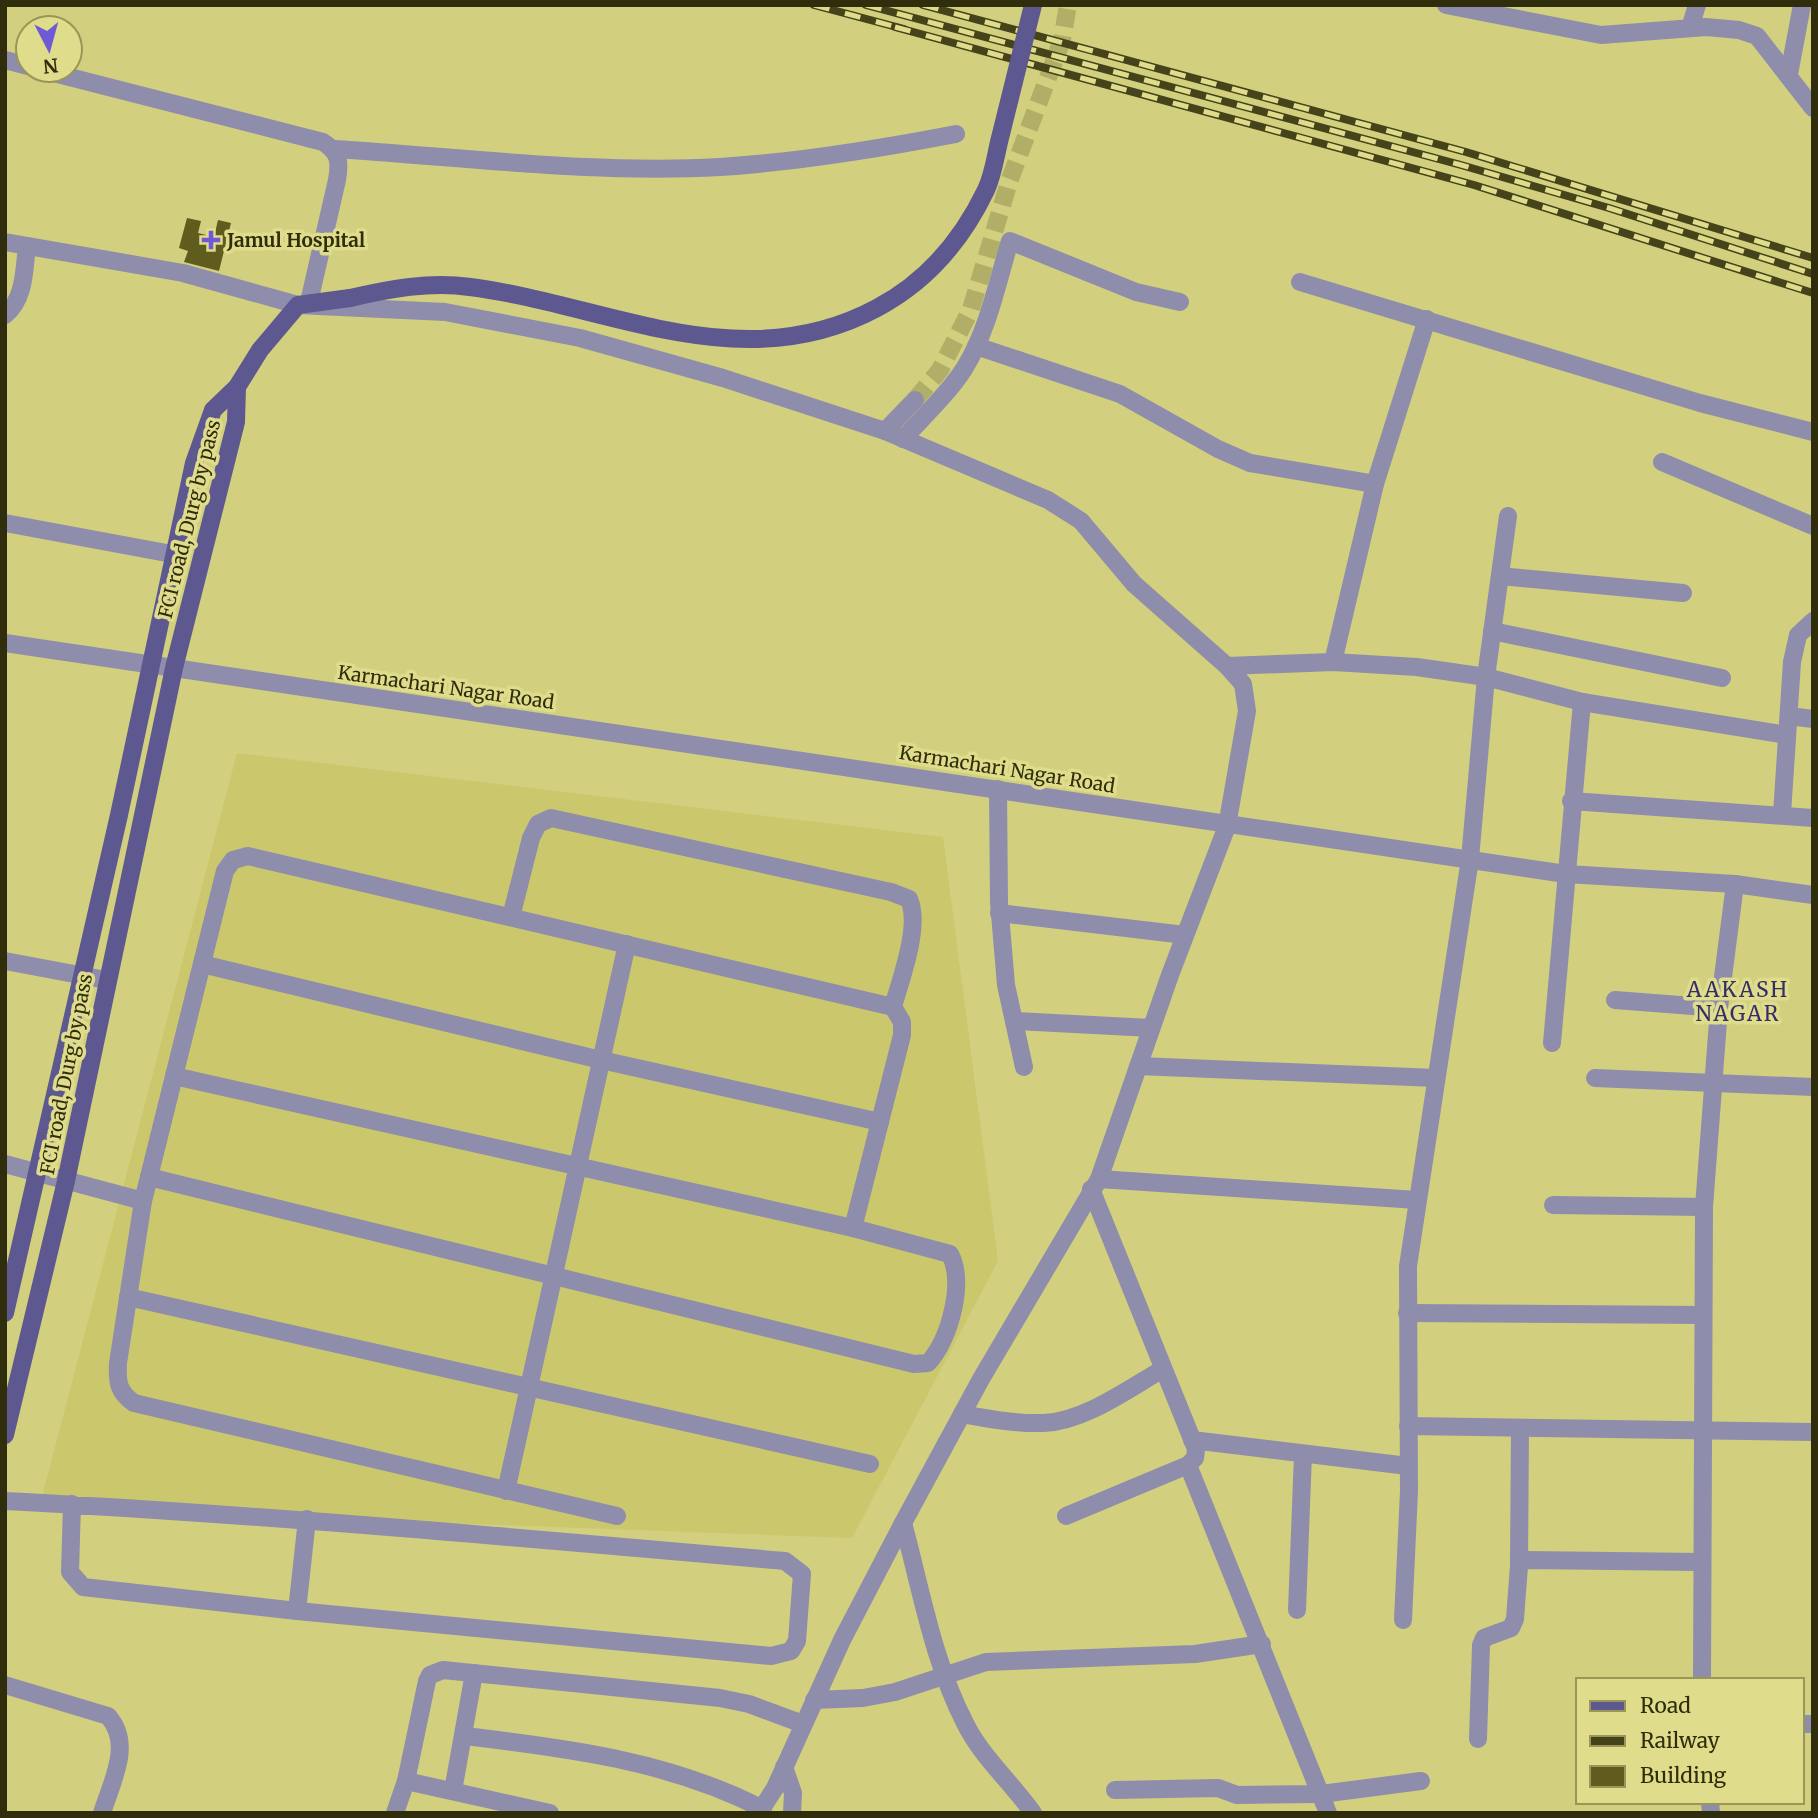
<svg xmlns="http://www.w3.org/2000/svg" width="1818" height="1818" font-family="Merriweather,serif">
<style>
.built{fill:#cbc76d}
.building{fill:#5f5c1e}
.lines{fill:none;stroke-linecap:round;stroke-linejoin:round}
.minor-tunnel{stroke:#b1af67;stroke-width:18;stroke-dasharray:18 9;stroke-linecap:butt}
.minor{stroke:#8e8dac;stroke-width:18}
.major{stroke:#5d5990;stroke-width:18}
.rail-casing{stroke:#45431a;stroke-width:8}
.rail{stroke:#dfdc8b;stroke-width:5;stroke-dasharray:16;stroke-linecap:butt}
.major-bridge{stroke:#5d5990;stroke-width:18}
.poi-dot{fill:#6e5ad4;stroke:#dfdc8b;stroke-width:2.5}
.labels{text-anchor:middle;stroke-width:7;stroke-linejoin:round;paint-order:stroke}
.poi-label{font-size:19px;font-weight:bold;fill:#2f2d0b;stroke:#dfdc8b;text-anchor:start}
.street-label{font-size:19px;fill:#2f2d0b;stroke:#dfdc8b}
.neighbourhood-label{font-size:21px;letter-spacing:2px;fill:#352d68;stroke:#dfdc8b}
</style>
<rect width="100%" height="100%" fill="#d2cf7e"/>
<path class="built" d="M237,753L943,837L998,1261L852,1538L39,1508Z"/>
<path class="building" d="M187,218L201,221L198,233L214,237L218,220L231,223L219,271L184,262L188,251L179,248Z"/>
<g class="lines">
<path class="minor-tunnel" d="M915,400L940,370L971,309L1009,182L1062,40L1068,5"/>
<g class="minor">
<path d="M1446,5L1601,35L1706,27L1739,30L1757,36L1813,108"/>
<path d="M1690,28L1697,5"/>
<path d="M5,60L28,66"/>
<path d="M42,70L323,142C340,153 340,162 337,180L309,302"/>
<path d="M1789,74L1802,5"/>
<path d="M334,149C462,157 592,174 720,167C800,162 878,149 956,134"/>
<path d="M5,242L183,273L298,305L445,312L580,338L723,378L885,431L1048,500L1081,521L1134,584L1227,666L1243,684L1247,711L1227,826L1170,975L1099,1179L981,1379L903,1523L842,1640L775,1788L759,1813"/>
<path d="M1300,282L1700,403L1813,432"/>
<path d="M5,315C25,299 24,270 27,246"/>
<path d="M976,346L1120,394L1218,449L1250,463L1375,484"/>
<path d="M885,431L915,400"/>
<path d="M903,439C924,416 947,395 964,369C988,331 997,283 1010,241L1136,292L1180,302"/>
<path d="M1662,462L1813,526"/>
<path d="M5,523L172,554"/>
<path d="M1500,576L1683,593"/>
<path d="M1492,631L1722,678"/>
<path d="M5,643L1566,874L1735,884L1813,895"/>
<path d="M1333,662L1375,484L1427,319"/>
<path d="M1227,666L1333,662L1417,667L1486,677L1582,702L1787,735"/>
<path d="M1789,716L1813,719"/>
<path d="M998,789L999,902L1006,985L1024,1067"/>
<path d="M1571,801L1813,818"/>
<path d="M1782,814L1792,662L1798,635L1813,621"/>
<path d="M999,913L1185,935"/>
<path d="M511,917L531,838L538,824L551,818L891,892L909,899C921,926 901,978 893,1007"/>
<path d="M5,961L106,980"/>
<path d="M202,964L601,1060L880,1122"/>
<path d="M1615,1000L1719,1008"/>
<path d="M1014,1021L1151,1028"/>
<path d="M1552,1043L1582,702"/>
<path d="M1138,1066L1436,1078"/>
<path d="M1595,1078L1813,1087"/>
<path d="M5,1164L143,1201"/>
<path d="M149,1177L914,1364L928,1363C950,1339 965,1283 950,1254L853,1228L174,1076"/>
<path d="M1099,1179L1417,1200"/>
<path d="M1553,1205L1704,1207"/>
<path d="M128,1297L870,1464"/>
<path d="M1407,1313L1703,1315"/>
<path d="M962,1414C990,1419 1016,1424 1044,1423C1085,1421 1128,1389 1163,1369"/>
<path d="M1408,1426L1813,1432"/>
<path d="M1192,1440L1408,1466"/>
<path d="M1188,1465L1328,1813"/>
<path d="M506,1491L627,944"/>
<path d="M5,1501C266,1515 525,1538 785,1561L802,1574L797,1641L791,1651L771,1656L297,1611L83,1587L70,1572L72,1504"/>
<path d="M617,1516L134,1403C118,1392 117,1382 118,1363L143,1201L225,871L233,860L248,856L893,1007L902,1022V1035L853,1228"/>
<path d="M1066,1516L1188,1465L1195,1458L1196,1449L1091,1189"/>
<path d="M903,1523C921,1589 933,1661 965,1723C981,1756 1011,1782 1033,1813"/>
<path d="M1519,1566L1520,1428"/>
<path d="M1297,1610L1303,1454"/>
<path d="M297,1611L307,1519"/>
<path d="M1403,1620L1409,1491L1408,1266L1470,859L1486,677L1508,516"/>
<path d="M1702,1680L1704,1207L1719,1008L1735,884"/>
<path d="M5,1685L108,1716C133,1744 112,1781 102,1813"/>
<path d="M814,1700L863,1698L895,1692L986,1662L1195,1654L1262,1644"/>
<path d="M1802,1724H1813"/>
<path d="M465,1736C567,1748 670,1761 763,1809"/>
<path d="M1478,1739L1481,1645L1484,1638L1511,1628L1515,1619L1519,1566L1525,1560L1700,1562"/>
<path d="M784,1767L793,1793L792,1813"/>
<path d="M406,1781L550,1813"/>
<path d="M1115,1790L1218,1788L1237,1795L1321,1794L1421,1781"/>
<path d="M453,1791L474,1673"/>
<path d="M1710,1802L1711,1813"/>
<path d="M395,1813L406,1781L427,1681L430,1675L443,1670L720,1698L749,1704L803,1724"/>
</g>
<g class="major">
<path d="M5,1313L119,815L194,463L213,410L237,387L260,350L298,305L350,298"/>
<path d="M5,1435L66,1181L174,668L236,422L237,387"/>
</g>
<defs>
<g id="rail">
<path d="M814,5L904,29"/>
<path d="M866,5L1461,165L1609,208L1813,274"/>
<path d="M923,5L1466,152L1813,258"/>
<path d="M895,27L1474,185L1813,293"/>
</g>
</defs>
<use href="#rail" class="rail-casing"/>
<use href="#rail" class="rail"/>
<path class="major-bridge" d="M350,298C389,289 430,281 470,287C608,305 741,381 877,308C926,282 962,240 986,190C994,173 996,152 1001,134C1012,91 1022,48 1033,5"/>
</g>
<path class="poi-dot" d="M207.5 229.5h7v7h7v7h-7v7h-7v-7h-7v-7h7z"/>
<g class="labels">
<g class="poi-label">
<text x="227" y="247">Jamul Hospital</text>
</g>
<g class="street-label">
<text transform="translate(189 519) rotate(-76)" y="7">FCI road, Durg by pass</text>
<text transform="translate(446 687) rotate(8)" y="7">Karmachari Nagar Road</text>
<text transform="translate(1007 769) rotate(9)" y="7">Karmachari Nagar Road</text>
<text transform="translate(66 1074) rotate(-79)" y="7">FCI road, Durg by pass</text>
</g>
<g class="neighbourhood-label">
<text x="1738" y="997">AAKASH<tspan x="1738" dy="24">NAGAR</tspan></text>
</g>
</g>
<rect width="1818" height="1818" fill="none" stroke="#2f2d0b" stroke-width="14"/>
<rect x="1576" y="1678" width="228" height="126" fill="#dfdc8b" stroke="#999658" stroke-width="2"/>
<rect x="1590" y="1701" width="35" height="10" fill="#5d5990" stroke="#999658" stroke-width="2"/>
<text x="1640" y="1713" font-size="21" fill="#2f2d0b">Road</text>
<rect x="1590" y="1736" width="35" height="10" fill="#45431a" stroke="#999658" stroke-width="2"/>
<text x="1640" y="1748" font-size="21" fill="#2f2d0b">Railway</text>
<rect x="1590" y="1766" width="35" height="21" fill="#5f5c1e" stroke="#999658" stroke-width="2"/>
<text x="1640" y="1783" font-size="21" fill="#2f2d0b">Building</text>
<g transform="translate(49 49) rotate(174)"><circle r="33" fill="#dfdc8b" stroke="#999658" stroke-width="2"/>
<path d="M0-5L12 26L0 18L-12 26Z" fill="#6e5ad4"/>
<text y="-10" font-size="19" font-weight="bold" text-anchor="middle" fill="#2f2d0b">N</text>
</g>
</svg>
